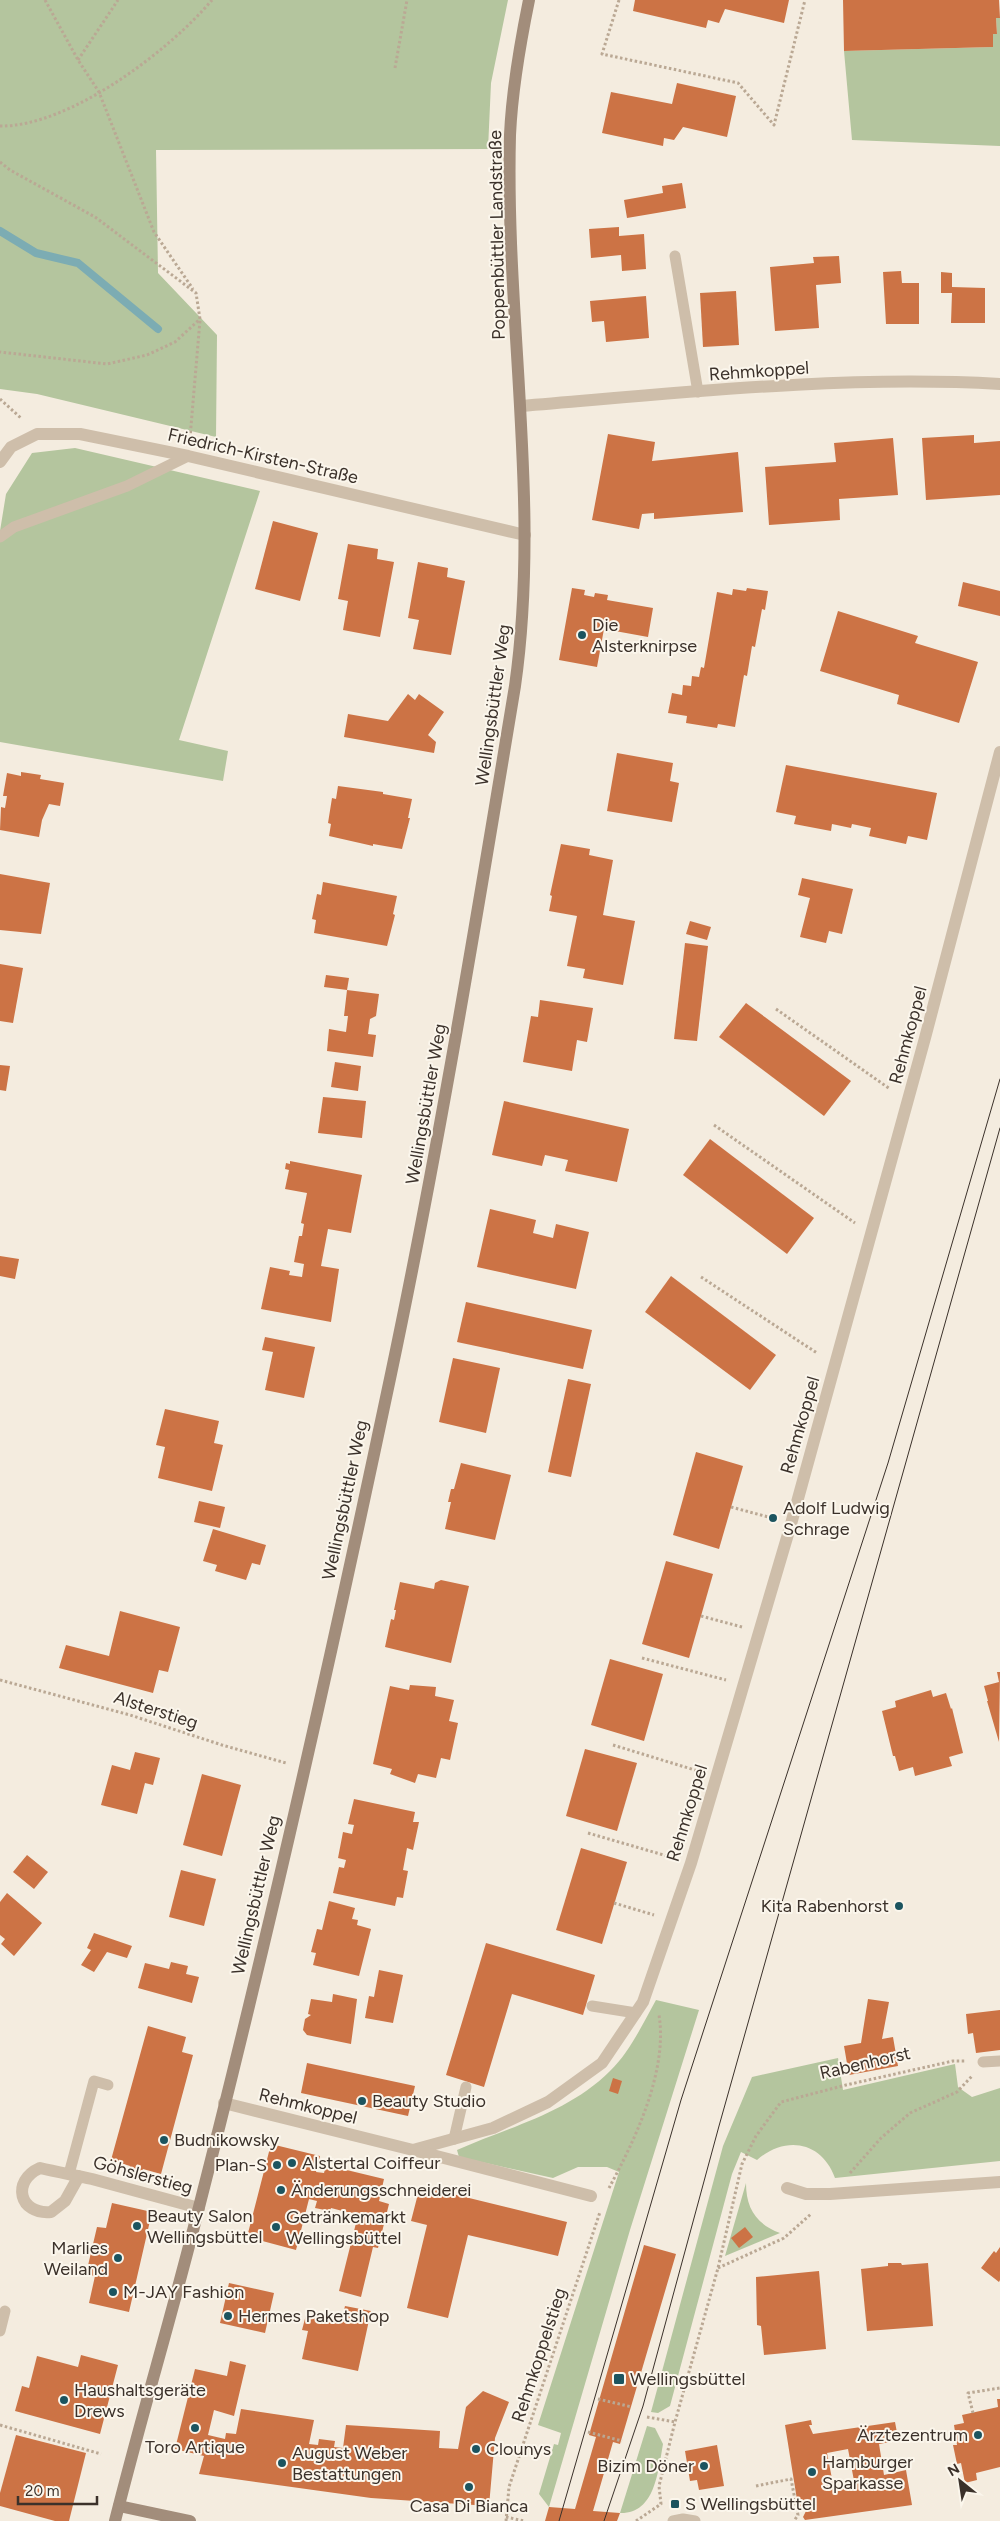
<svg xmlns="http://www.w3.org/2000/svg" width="1000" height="2521" font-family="Figtree,sans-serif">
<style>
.green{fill:#b4c59e}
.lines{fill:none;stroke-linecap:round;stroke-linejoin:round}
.stream{stroke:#7cacb3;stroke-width:8}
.building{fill:#cc7345;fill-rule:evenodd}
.path{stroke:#baa894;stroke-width:3;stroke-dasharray:2.5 2.5;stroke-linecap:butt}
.lane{stroke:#cebeaa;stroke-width:11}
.street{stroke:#cebeaa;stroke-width:12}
.secondary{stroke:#a28d7b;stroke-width:12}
.tram{stroke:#3b312a;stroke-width:1}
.poi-dot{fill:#1c545f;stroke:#fbf6ec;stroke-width:2}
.labels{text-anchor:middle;stroke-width:4;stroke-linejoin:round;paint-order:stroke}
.street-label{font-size:18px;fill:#3b312a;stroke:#fbf6ec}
.poi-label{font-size:18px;fill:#3b312a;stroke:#fbf6ec;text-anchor:start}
</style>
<rect width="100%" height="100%" fill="#f4ecdf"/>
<g class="green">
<path d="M0,0H508L491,83L488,149L156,150L158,273L217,335L216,437L37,394L0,389Z"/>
<path d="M1000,0V146L852,140L844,51L993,47V34H997L996,18H1000Z"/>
<path d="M75,448L260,491L179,740L228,751L223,781L0,742V531L6,494L32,453Z"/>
<path d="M656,2000L699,2010L630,2230L549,2507L539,2494L554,2444L558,2445L561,2433L538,2425L619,2172L607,2167H578L553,2178L459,2157L457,2150C509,2127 568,2113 610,2071C630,2052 643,2023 656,2000Z"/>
<path d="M838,2058L843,2090L955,2064L958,2087L972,2097L1000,2088V2161L835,2178C822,2141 785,2135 757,2160L741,2152L732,2174L670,2406L658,2413L651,2412L723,2146L752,2077Z"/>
<path d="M746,2183C746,2208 756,2224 780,2233L725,2256Z"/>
<path d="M647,2426L655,2428L663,2444C658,2472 655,2514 620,2513Z"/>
</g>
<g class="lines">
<path class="stream" d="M0,231L36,253L78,263L158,329"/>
</g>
<g class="building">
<path d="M635,0H789L784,23L725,9L719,23L708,20L706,28L633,11Z"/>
<path d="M843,0H999L1000,18H996L997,34H993V47L844,51Z"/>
<path d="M677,83L736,96L727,137L683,127L674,140L664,138L663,146L602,133L611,92L672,104Z"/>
<path d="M682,183L686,208L627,218L624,200L663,193L662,186Z"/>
<path d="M619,227V236L644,234L646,269L622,271L621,255L591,258L589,229Z"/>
<path d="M839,256L841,283L816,285L819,328L775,331L770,267L814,263L813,257Z"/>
<path d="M901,271L902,283H919V324H886L883,272Z"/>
<path d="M941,272L952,273V287L985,288V323H951L952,293H941Z"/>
<path d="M736,291L739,345L703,347L700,293Z"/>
<path d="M646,296L649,338L606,342L604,321L592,322L590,301Z"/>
<path d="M608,434L655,442L652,461L738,452L743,512L654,519V513L642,514L639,529L592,520Z"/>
<path d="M974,435V443L1000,441V495L926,500L922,438Z"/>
<path d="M893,438L898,495L839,499L840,520L769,525L765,467L836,462L834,443Z"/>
<path d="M273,521L318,533L300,601L255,589Z"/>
<path d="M348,544L378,549L377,559L394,562L380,637L343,630L348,601L338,599Z"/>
<path d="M418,562L448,568L447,577L465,581L451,655L413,649L419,620L408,618Z"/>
<path d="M963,582L1000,591V616L958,606Z"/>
<path d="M572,588L585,590L584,595L594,597L595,593L608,595L607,600L653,608L648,637L604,629L597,667L559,660Z"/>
<path d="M747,588L768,591L765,610L762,609L755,647L752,646L747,676L744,675L735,727L718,724L717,728L686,723L687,716L668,713L672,693L682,695L683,685L691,686L692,676L699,677L701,667L704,668L717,592L732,595L733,589L746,591Z"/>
<path d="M838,611L918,636L915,643L978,662L959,723L897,704L899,695L820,671Z"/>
<path d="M408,694L415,700L419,694L444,712L428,735L436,742L434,753L344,737L348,714L388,721Z"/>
<path d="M617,753L673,763L670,781L679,783L672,822L607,811Z"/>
<path d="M786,765L937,793L927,840L908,836L906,844L869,836L871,828L852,824L851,828L832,824L831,831L794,824L796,816L776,812Z"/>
<path d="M21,772L41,775L40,779L64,783L60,806L49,804L42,820L39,837L0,830L1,807L5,808L7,796H3L7,773L21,776Z"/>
<path d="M338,786L383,792V794L412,799L408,818H410L402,849L373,844V846L329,836L331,824L328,823L332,798L336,799Z"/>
<path d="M561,844L590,849L589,855L613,860L603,915L635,921L623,985L583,978L585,969L567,966L577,916L549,911L552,896L550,895Z"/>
<path d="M0,874L50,883L41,934L0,930Z"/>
<path d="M802,878L853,889L842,934L829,931L826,943L800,937L810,898L798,895Z"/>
<path d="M323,882L397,896L393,914L395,915L387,946L314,933L316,920L312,919L317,894L321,895Z"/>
<path d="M690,921L711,927L707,940L686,934Z"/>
<path d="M685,943L708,946L697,1041L674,1039Z"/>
<path d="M0,964L23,968L13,1023L0,1021Z"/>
<path d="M326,975L349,978L347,990L324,987Z"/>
<path d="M347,990L379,994L376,1016L370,1019L368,1034L376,1035L373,1057L327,1051L329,1029L346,1032L348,1016H344Z"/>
<path d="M540,1000L593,1008L587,1042L577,1040L572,1071L523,1062L531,1016L538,1017Z"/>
<path d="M746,1003L851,1081L824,1116L719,1037Z"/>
<path d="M335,1062L361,1066L358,1091L331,1087Z"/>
<path d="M0,1065L10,1066L6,1091L0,1090Z"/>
<path d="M323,1097L366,1101L362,1138L318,1133Z"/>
<path d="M504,1101L629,1129L617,1182L565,1171L568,1160L545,1155L542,1166L492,1155Z"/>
<path d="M710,1139L814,1218L787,1254L683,1175Z"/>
<path d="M290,1161L362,1175L351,1233L328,1229L321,1266L339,1269L331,1322L261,1309L270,1267L290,1271L289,1275L302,1277L304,1264L294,1262L299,1236H302L304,1224L301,1223L307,1193L285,1189L289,1170L285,1169L286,1163L290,1164Z"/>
<path d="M490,1209L536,1220L533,1233L553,1238L556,1224L589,1232L576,1289L477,1267Z"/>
<path d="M0,1256L19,1259L15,1279L0,1276Z"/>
<path d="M671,1276L776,1355L750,1390L645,1312Z"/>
<path d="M466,1302L592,1330L583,1369L457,1342Z"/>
<path d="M265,1337L315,1347L304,1398L265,1390L273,1352L262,1350Z"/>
<path d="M453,1358L500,1368L486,1433L439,1422Z"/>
<path d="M568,1379L591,1384L571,1477L548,1472Z"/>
<path d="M165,1409L219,1421L214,1443L223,1445L212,1491L158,1478L165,1447L156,1445Z"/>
<path d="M696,1452L743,1466L719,1549L673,1535Z"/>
<path d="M461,1463L511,1475L495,1540L445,1529L451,1502H448L451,1489H454Z"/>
<path d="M199,1501L225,1507L220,1528L194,1522Z"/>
<path d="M213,1529L266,1545L260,1565L252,1563L246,1580L215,1571L217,1565L203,1561Z"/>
<path d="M666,1561L713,1574L689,1658L642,1644Z"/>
<path d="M441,1580L469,1586L451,1663L385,1647L391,1619L394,1620L396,1610H394L400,1582L434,1589L435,1583Z"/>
<path d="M120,1611L180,1627L168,1672L159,1670L153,1693L59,1668L66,1645L109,1656Z"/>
<path d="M610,1659L663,1674L644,1741L591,1725Z"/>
<path d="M997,1672H1000L999,1742L987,1701H988L984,1686L999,1682Z"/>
<path d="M410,1685L436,1687L435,1696L454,1700L449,1721L458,1723L450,1760L441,1758L436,1778L418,1774L415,1783L390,1774L392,1769L373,1764L390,1686L409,1690Z"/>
<path d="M931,1690L933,1697L946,1693L951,1709L952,1708L963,1753L949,1757L952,1766L915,1776L913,1767L899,1771L895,1756H893L882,1711L896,1707L895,1701Z"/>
<path d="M585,1749L637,1763L617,1831L566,1816Z"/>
<path d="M135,1752L160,1758L153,1785L145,1783L137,1814L101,1805L112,1765L130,1770Z"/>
<path d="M202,1774L241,1785L222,1856L183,1845Z"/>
<path d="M354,1799L415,1812L413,1822H419L413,1850L407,1848L403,1870L408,1871L403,1898L397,1897L395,1906L333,1893L339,1867L344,1868L346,1860L338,1858L343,1832L352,1834L354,1825L348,1824Z"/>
<path d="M581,1848L627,1862L602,1944L556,1930Z"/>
<path d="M27,1855L48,1872L34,1889L13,1872Z"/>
<path d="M181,1870L216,1879L204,1926L169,1917Z"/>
<path d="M7,1893L42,1923L14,1956L1,1944L5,1939L0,1935V1902Z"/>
<path d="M329,1901L355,1908L352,1919L358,1920L357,1925L371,1929L359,1976L313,1965L316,1953L311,1952L317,1929L322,1930Z"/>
<path d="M94,1933L132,1946L127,1958L107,1952L94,1972L81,1965L91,1950L87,1948Z"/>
<path d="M486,1943L595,1975L583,2015L512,1994L484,2087L446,2075Z"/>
<path d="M171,1962L188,1966L186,1974L199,1977L192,2003L138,1988L145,1963L169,1969Z"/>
<path d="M379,1970L403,1975L393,2023L365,2018L369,1996L374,1997Z"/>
<path d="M333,1994L357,1999L351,2044L307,2035L303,2030L305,2019L311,2015L308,2014L311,1999L332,2002Z"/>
<path d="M868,1999L889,2002L882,2039L893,2037L898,2066L849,2075L844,2046L861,2043Z"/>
<path d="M1000,2010V2050L976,2053L973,2033L968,2034L966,2014Z"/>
<path d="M148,2026L186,2037L182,2052L193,2055L161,2174L143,2169L141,2175L129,2171L130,2166L111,2160Z"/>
<path d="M307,2063L415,2086L408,2116L301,2093Z"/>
<path d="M613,2078L622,2081L618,2094L609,2091Z"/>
<path d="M271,2144L320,2156L316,2172L324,2173L326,2165L384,2179L379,2201L389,2204L378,2248L373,2247L361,2297L339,2291L358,2215L331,2208L330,2211L315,2208L317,2201L309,2199L296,2250L247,2237Z"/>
<path d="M420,2186L567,2222L558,2256L468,2235L448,2318L407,2308L427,2225L411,2221Z"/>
<path d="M112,2203L152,2212L129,2312L89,2303L95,2276L86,2274L97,2227L106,2228Z"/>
<path d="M745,2227L753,2237L739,2248L731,2238Z"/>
<path d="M644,2245L676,2254L620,2444L613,2442L593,2511L620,2513L617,2521H545L549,2507L575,2509L596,2437L589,2435Z"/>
<path d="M1000,2247V2280L999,2282L981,2268L994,2251L996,2253Z"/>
<path d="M888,2263H901L902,2265L928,2263L933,2326L867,2331L861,2269L888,2266Z"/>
<path d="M819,2271L826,2349L764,2355L761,2326L757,2325L756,2277Z"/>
<path d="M229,2283L274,2293L265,2333L220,2323Z"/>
<path d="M345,2306L371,2311L358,2371L302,2359L308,2331L302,2330L306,2315L341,2322Z"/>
<path d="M81,2355L118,2365L100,2434L15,2411L22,2386L29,2388L37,2356L78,2367Z"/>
<path d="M230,2361L246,2365L234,2416L214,2410L208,2435L225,2439L226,2433L236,2434L241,2409L314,2420L309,2444L318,2445L319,2439L335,2441L334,2447L343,2448L346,2425L440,2431L439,2448L458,2449L466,2407L483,2391L509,2402L495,2438L489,2506L371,2498L199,2474L204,2456L175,2449L195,2369L227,2376Z"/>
<path d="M997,2399H1000V2467L976,2473L977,2480L965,2483L961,2463L957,2464L953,2445H957L954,2425L964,2423L962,2415L998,2407Z"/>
<path d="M811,2420L812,2425H809L813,2434L895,2422L898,2438L889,2439L890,2442L879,2444L884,2475L906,2470L912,2505L805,2520L803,2517L806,2511L798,2506L785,2425ZM848,2449L855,2486L834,2489L827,2453Z"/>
<path d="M16,2435L86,2453L69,2521H55L0,2506V2493Z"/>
<path d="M717,2445L724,2486L699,2490L697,2480L690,2481L685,2451Z"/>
</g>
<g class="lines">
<g class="path">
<path d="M45,0L78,60L99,92L154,232L193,289"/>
<path d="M619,0L602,54L738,83L774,125L805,0"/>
<path d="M78,60L118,0"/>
<path d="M395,68L407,0"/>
<path d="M0,126C69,127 169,51 212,0"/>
<path d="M0,162L10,170L95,217L196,293L200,319L175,342L147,355L107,364L0,352"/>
<path d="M0,399L22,419"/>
<path d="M190,438L200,320"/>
<path d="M776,1009L890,1089"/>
<path d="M714,1125L855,1223"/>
<path d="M701,1277L817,1353"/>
<path d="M731,1507L772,1518"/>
<path d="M701,1616L742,1627"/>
<path d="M642,1658L726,1680"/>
<path d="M0,1680L130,1715L222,1745L286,1763"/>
<path d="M613,1745L698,1771"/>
<path d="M588,1833L674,1858"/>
<path d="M614,1903L654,1915"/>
<path d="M850,2173L881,2138L910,2113L957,2092L972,2076"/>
<path d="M609,2188C635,2140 668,2071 659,2015"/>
<path d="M718,2268L784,2238L811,2214"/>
<path d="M598,2399L632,2407"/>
<path d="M973,2413L968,2393L1000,2388"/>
<path d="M647,2417L675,2422"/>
<path d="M0,2425L101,2454"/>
<path d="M588,2432L622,2441"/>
<path d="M756,2486L791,2479L798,2515L794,2521"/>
<path d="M506,2517L524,2521"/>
<path d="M506,2521L509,2487L600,2212"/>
<path d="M636,2521L661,2504L659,2486L675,2422L718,2268L742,2164L756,2136L781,2102L846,2085L953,2061H965"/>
</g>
<g class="lane">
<path d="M675,256L698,392"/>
<path d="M0,537L14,527L127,486L188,456"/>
<path d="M592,2006L636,2013"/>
<path d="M983,2062L1000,2061"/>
<path d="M454,2139L466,2087"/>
<path d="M69,2174L94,2081L108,2085"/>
<path d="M0,2331L5,2311"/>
<path d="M673,2521L683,2519L695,2521"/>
</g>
<g class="street">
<path d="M521,406C680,393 840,375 1000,384"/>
<path d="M0,462L11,447L37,434H80L188,456L525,535"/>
<path d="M224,2103L413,2150L493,2128L548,2102L602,2063L643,2002L691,1863L791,1524L925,1038L1000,752"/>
<path d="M413,2150L591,2196"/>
<path d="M79,2176L65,2201L51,2212C19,2215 11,2181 40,2168C57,2172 74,2175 92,2179L199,2208"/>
<path d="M787,2188L806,2194H830L1000,2182"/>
</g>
<g class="secondary">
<path d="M119,2506L190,2521"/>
<path d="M115,2521C141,2417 172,2315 198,2211C269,1934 332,1654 391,1374C439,1146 477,916 515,686C541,503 505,319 510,135C512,90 520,44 529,0"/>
</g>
<g class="tram">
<path d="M559,2521L681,2100L888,1463L1000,1079"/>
<path d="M604,2521L643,2406L719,2126L1000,1128"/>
</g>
</g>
<g class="poi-dot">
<circle cx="582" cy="635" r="5"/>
<circle cx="773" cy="1518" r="5"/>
<circle cx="899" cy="1906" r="5"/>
<circle cx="362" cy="2101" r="5"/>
<circle cx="164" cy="2140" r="5"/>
<circle cx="292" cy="2163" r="5"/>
<circle cx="277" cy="2165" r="5"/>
<circle cx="281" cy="2190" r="5"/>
<circle cx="137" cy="2226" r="5"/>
<circle cx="276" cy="2227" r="5"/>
<circle cx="118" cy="2258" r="5"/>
<circle cx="113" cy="2292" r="5"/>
<circle cx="228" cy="2316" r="5"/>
<rect x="613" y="2373" width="12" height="12" rx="2.5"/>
<circle cx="64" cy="2400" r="5"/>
<circle cx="195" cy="2428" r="5"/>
<circle cx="978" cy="2435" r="5"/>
<circle cx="476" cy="2449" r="5"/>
<circle cx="282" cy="2463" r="5"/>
<circle cx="704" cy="2466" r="5"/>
<circle cx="812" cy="2472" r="5"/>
<circle cx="469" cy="2487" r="5"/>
<rect x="670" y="2499" width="10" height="10" rx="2.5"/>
</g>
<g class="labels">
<g class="street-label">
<text transform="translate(497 235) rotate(-91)" y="6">Poppenbüttler Landstraße</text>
<text transform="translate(759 371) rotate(-4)" y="6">Rehmkoppel</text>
<text transform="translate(263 456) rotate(13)" y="6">Friedrich-Kirsten-Straße</text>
<text transform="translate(493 705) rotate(-82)" y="6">Wellingsbüttler Weg</text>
<text transform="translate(908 1035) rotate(-75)" y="6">Rehmkoppel</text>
<text transform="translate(426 1104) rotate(-80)" y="6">Wellingsbüttler Weg</text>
<text transform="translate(800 1425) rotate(-74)" y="6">Rehmkoppel</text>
<text transform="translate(345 1500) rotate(-78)" y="6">Wellingsbüttler Weg</text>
<text transform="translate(156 1710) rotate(18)" y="6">Alsterstieg</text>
<text transform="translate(687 1813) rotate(-73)" y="6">Rehmkoppel</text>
<text transform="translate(256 1895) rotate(-77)" y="6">Wellingsbüttler Weg</text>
<text transform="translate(865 2063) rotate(-13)" y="6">Rabenhorst</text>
<text transform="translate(308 2106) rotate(14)" y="6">Rehmkoppel</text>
<text transform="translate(143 2175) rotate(15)" y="6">Göhslerstieg</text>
<text transform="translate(539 2355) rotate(-72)" y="6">Rehmkoppelstieg</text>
</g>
<g class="poi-label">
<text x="592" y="631">Die<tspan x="592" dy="21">Alsterknirpse</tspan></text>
<text x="783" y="1514">Adolf Ludwig<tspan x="783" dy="21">Schrage</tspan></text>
<text x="889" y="1912" text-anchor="end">Kita Rabenhorst</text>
<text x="372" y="2107">Beauty Studio</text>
<text x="174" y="2146">Budnikowsky</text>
<text x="302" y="2169">Alstertal Coiffeur</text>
<text x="267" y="2171" text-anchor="end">Plan-S</text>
<text x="291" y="2196">Änderungsschneiderei</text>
<text x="147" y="2222">Beauty Salon<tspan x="147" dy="21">Wellingsbüttel</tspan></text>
<text x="286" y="2223">Getränkemarkt<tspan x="286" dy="21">Wellingsbüttel</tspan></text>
<text x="108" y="2254" text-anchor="end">Marlies<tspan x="108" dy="21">Weiland</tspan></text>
<text x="123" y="2298">M-JAY Fashion</text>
<text x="238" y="2322">Hermes Paketshop</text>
<text x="630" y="2385">Wellingsbüttel</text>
<text x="74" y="2396">Haushaltsgeräte<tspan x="74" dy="21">Drews</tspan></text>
<text x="968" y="2441" text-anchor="end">Ärztezentrum</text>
<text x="195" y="2453" text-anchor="middle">Toro Artique</text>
<text x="486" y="2455">Clounys</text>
<text x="292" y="2459">August Weber<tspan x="292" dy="21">Bestattungen</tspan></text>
<text x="822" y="2468">Hamburger<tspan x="822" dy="21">Sparkasse</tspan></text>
<text x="694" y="2472" text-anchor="end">Bizim Döner</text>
<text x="685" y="2510">S Wellingsbüttel</text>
<text x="469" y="2512" text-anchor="middle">Casa Di Bianca</text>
</g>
</g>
<g transform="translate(960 2481) rotate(330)" stroke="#fbf6ec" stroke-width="4" paint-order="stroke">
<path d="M0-4L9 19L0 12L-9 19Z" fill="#3b312a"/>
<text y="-8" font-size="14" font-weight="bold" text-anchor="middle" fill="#3b312a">N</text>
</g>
<path d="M18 2496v8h79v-8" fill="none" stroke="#3b312a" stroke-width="2.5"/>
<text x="25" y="2496" font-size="15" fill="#3b312a" stroke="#fbf6ec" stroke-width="4" paint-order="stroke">20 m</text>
</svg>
